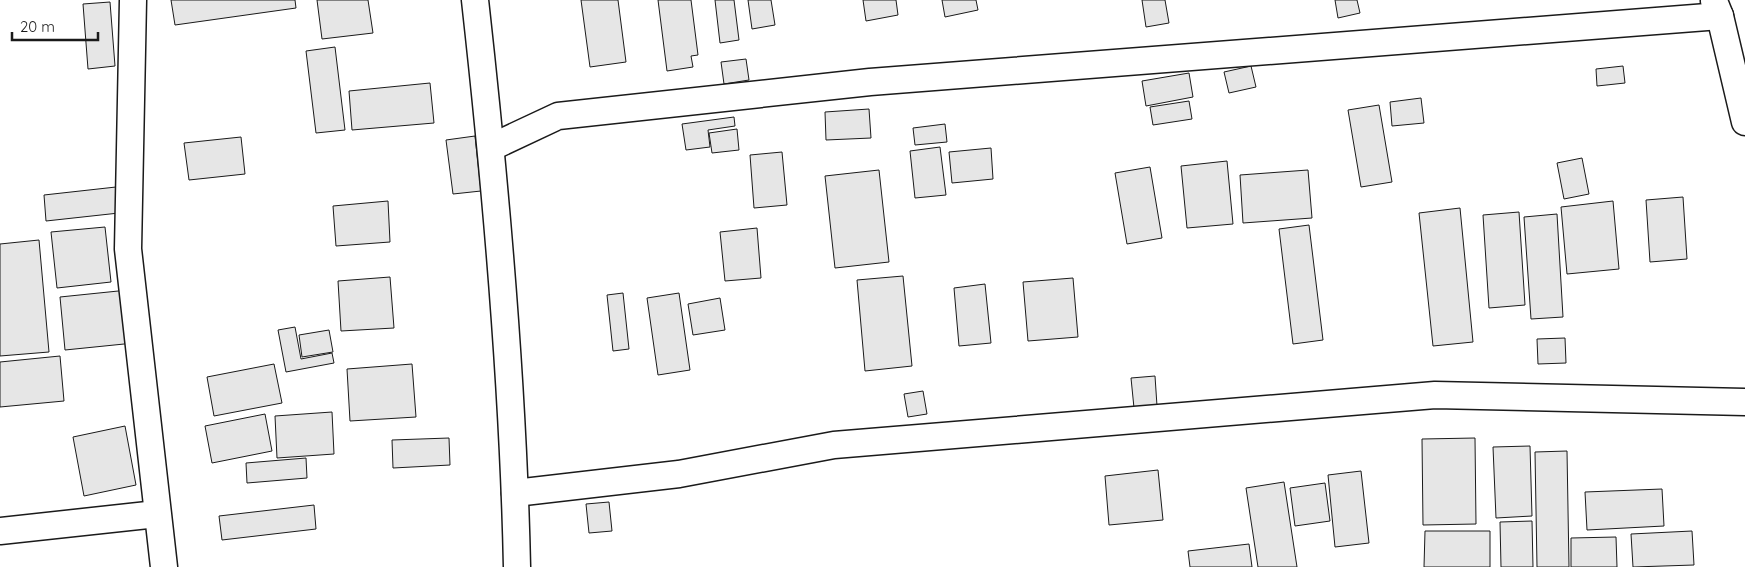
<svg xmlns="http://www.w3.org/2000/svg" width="1745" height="567" font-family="Quicksand,sans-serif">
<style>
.building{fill:#e6e6e6;stroke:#1a1a1a}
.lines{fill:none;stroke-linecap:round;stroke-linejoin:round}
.street-casing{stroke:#1a1a1a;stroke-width:29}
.street{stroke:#fff;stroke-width:26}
</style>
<rect width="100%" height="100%" fill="#fff"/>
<g class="building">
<path d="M171,0H295L296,8L175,25Z"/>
<path d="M317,0H368L373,33L322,39Z"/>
<path d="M581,0H618L626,62L590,67Z"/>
<path d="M658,0H691L698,55L691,56L693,67L667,71Z"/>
<path d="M715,0H734L739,40L720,43Z"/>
<path d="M748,0H771L775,25L752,29Z"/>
<path d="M863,0H896L898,15L866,21Z"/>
<path d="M942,0H976L978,10L945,17Z"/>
<path d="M1142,0H1165L1169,23L1146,27Z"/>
<path d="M1335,0H1357L1360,13L1338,18Z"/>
<path d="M110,2L115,66L88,69L83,4Z"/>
<path d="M335,47L345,130L316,133L306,51Z"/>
<path d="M746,59L749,80L724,84L721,62Z"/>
<path d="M1251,66L1256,87L1229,93L1224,72Z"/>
<path d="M1623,66L1625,83L1597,86L1596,69Z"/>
<path d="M1189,73L1193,97L1146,106L1142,81Z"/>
<path d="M430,83L434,123L352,130L349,91Z"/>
<path d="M1421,98L1424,123L1392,126L1390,102Z"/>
<path d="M1189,101L1192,119L1153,125L1150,107Z"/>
<path d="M1379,105L1392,182L1361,187L1348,110Z"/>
<path d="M869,109L871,138L826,140L825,112Z"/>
<path d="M734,117L735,126L708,130L710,147L686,150L682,124Z"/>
<path d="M945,124L947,142L915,145L913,128Z"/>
<path d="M737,129L739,150L712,153L709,133Z"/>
<path d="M475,136L481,191L453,194L446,140Z"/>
<path d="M241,137L245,174L189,180L184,143Z"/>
<path d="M940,147L946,195L915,198L910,151Z"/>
<path d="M991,148L993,179L952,183L949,152Z"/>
<path d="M782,152L787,205L754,208L750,155Z"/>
<path d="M1582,158L1589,194L1564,199L1557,163Z"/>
<path d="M1227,161L1233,224L1187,228L1181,166Z"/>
<path d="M1150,167L1162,238L1127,244L1115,173Z"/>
<path d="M879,170L889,262L835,268L825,176Z"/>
<path d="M1308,170L1312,218L1243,223L1240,175Z"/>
<path d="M116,187L119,213L46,221L44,195Z"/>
<path d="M1683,197L1687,259L1650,262L1646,200Z"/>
<path d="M388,201L390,242L336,246L333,206Z"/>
<path d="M1613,201L1619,269L1567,274L1561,207Z"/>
<path d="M1460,208L1473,342L1433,346L1419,213Z"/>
<path d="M1519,212L1525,305L1489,308L1483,215Z"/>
<path d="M1557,214L1563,317L1531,319L1524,217Z"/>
<path d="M1309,225L1323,340L1293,344L1279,229Z"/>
<path d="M105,227L111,282L57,288L51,232Z"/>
<path d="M757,228L761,278L725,281L720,232Z"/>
<path d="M39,240L49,352L0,356V244Z"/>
<path d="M903,276L912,366L865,371L857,280Z"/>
<path d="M390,277L394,328L341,331L338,281Z"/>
<path d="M1073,278L1078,337L1028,341L1023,282Z"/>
<path d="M985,284L991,343L959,346L954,288Z"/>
<path d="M128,290L134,343L65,350L60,297Z"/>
<path d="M623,293L629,349L613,351L607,295Z"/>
<path d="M679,293L690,370L658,375L647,298Z"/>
<path d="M720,298L725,330L693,335L688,304Z"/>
<path d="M295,327L301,359L332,353L334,363L286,372L278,330Z"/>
<path d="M329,330L333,352L302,357L299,335Z"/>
<path d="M1565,338L1566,363L1538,364L1537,339Z"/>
<path d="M60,356L64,401L0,407V362Z"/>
<path d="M274,364L282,403L214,416L207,377Z"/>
<path d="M412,364L416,417L350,421L347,369Z"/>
<path d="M1155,376L1157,406L1134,408L1131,378Z"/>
<path d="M923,391L927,414L908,417L904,394Z"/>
<path d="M332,412L334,454L277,458L275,416Z"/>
<path d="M265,414L272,451L212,463L205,426Z"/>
<path d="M125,426L136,485L84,496L73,437Z"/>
<path d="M449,438L450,465L393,468L392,440Z"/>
<path d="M1475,438L1476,524L1423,525L1422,439Z"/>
<path d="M1530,446L1532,516L1496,518L1493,447Z"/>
<path d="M1567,451L1569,567H1537L1535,452Z"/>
<path d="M306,458L307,478L247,483L246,463Z"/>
<path d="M1158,470L1163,520L1109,525L1105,476Z"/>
<path d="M1361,471L1369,543L1335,547L1328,475Z"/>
<path d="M1284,482L1297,567H1258L1246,488Z"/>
<path d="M1325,483L1330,521L1295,526L1290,488Z"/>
<path d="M1662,489L1664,526L1587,530L1585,492Z"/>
<path d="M609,502L612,531L589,533L586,504Z"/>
<path d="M314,505L316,529L222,540L219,516Z"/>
<path d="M1532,521L1533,567H1501L1500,522Z"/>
<path d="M1425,531H1490V567H1424Z"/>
<path d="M1692,531L1694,565L1633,567L1631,534Z"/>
<path d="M1616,537L1617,567H1571V538Z"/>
<path d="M1249,544L1252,567H1190L1188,551Z"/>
</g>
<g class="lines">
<defs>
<g id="street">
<path d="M133,0L128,249L164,567"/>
<path d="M475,0C496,188 513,378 517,567"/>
<path d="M1714,1L1720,16L1745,122"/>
<path d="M492,147L558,116L870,82L1720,16"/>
<path d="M515,493L679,474L834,445L1435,395L1745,402"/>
<path d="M0,531L157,514"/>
</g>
</defs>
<use href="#street" class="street-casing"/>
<use href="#street" class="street"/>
</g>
<path d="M12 32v8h86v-8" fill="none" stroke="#1a1a1a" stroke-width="2.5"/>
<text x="20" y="32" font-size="15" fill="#1a1a1a" stroke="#ffffff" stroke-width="4" paint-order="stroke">20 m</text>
</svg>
